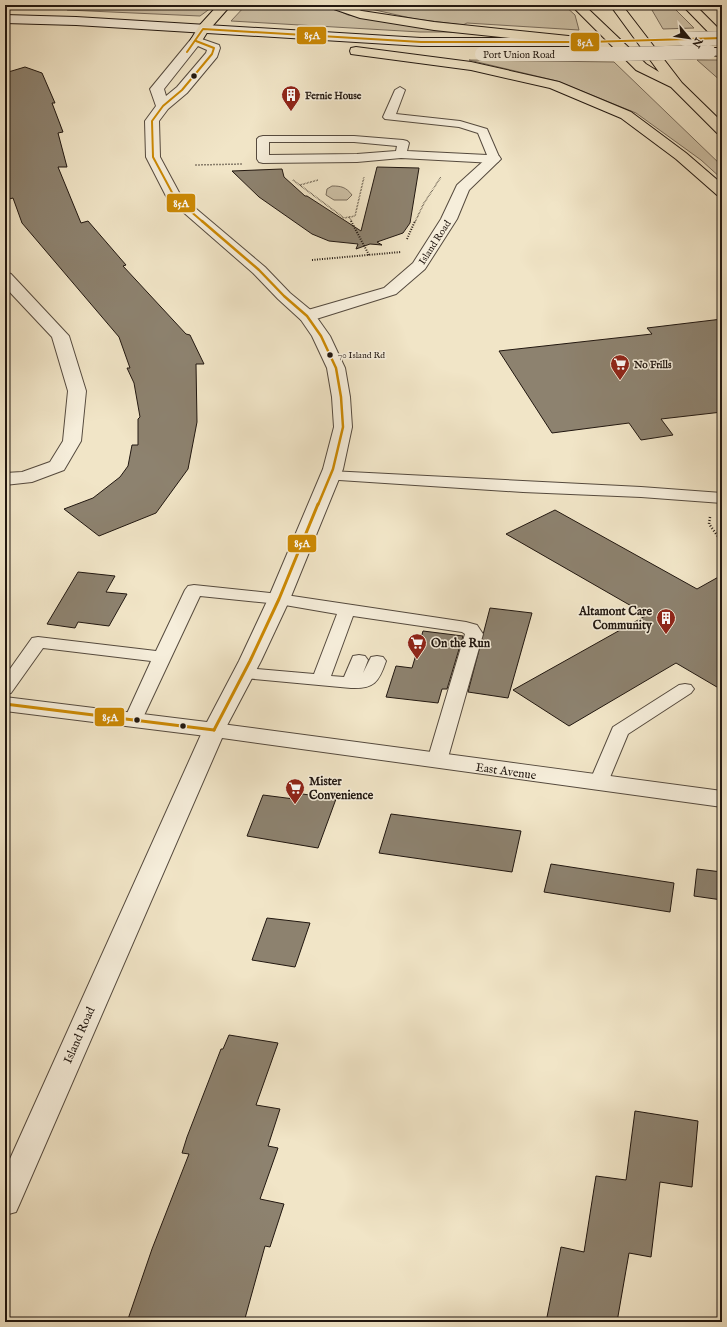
<svg xmlns="http://www.w3.org/2000/svg" width="727" height="1327" font-family="'IM FELL English',serif">
<style>
.green{fill:#cec2a8;stroke:#786c5c}
.building{fill:#8d826f;stroke:#211710}
.lines{fill:none;stroke-linecap:round;stroke-linejoin:round}
.service-casing{stroke:#554a3e;stroke-width:2}
.minor-casing{stroke:#554a3e;stroke-width:2}
.tertiary-casing{stroke:#554a3e;stroke-width:2}
.secondary-casing{stroke:#211710;stroke-width:2}
.motorway-casing{stroke:#211710;stroke-width:2}
.path-far2{stroke:#211710;stroke-width:1.5;stroke-dasharray:0.5 1;stroke-linecap:butt}
.path-far1{stroke:#211710;stroke-width:2;stroke-dasharray:1 1.5;stroke-linecap:butt}
.path{stroke:#211710;stroke-width:2.5;stroke-dasharray:1 2;stroke-linecap:butt}
.service{fill:#f6eedb;fill-rule:evenodd}
.minor{fill:#f6eedb;fill-rule:evenodd}
.tertiary{fill:#f6eedb;fill-rule:evenodd}
.secondary{fill:#f6eedb;fill-rule:evenodd}
.motorway{fill:#f1e5c7;fill-rule:evenodd}
.secondary-bridge-casing{stroke:#211710;stroke-width:14;stroke-linecap:butt}
.secondary-bridge{stroke:#f6eedb;stroke-width:14}
.bus-1-far2-casing{stroke:#f6eedb;stroke-width:4}
.bus-1-far1-casing{stroke:#f6eedb;stroke-width:5}
.bus-1-casing{stroke:#f6eedb;stroke-width:6}
.bus-1-far2{stroke:#cc8903;stroke-width:2}
.bus-1-far1{stroke:#cc8903;stroke-width:2.5}
.bus-1{stroke:#cc8903;stroke-width:3}
.bus-dot{fill:#211710;stroke:#f6eedb;stroke-width:1.5}
.labels{text-anchor:middle;stroke-width:3;stroke-linejoin:round;paint-order:stroke}
.far-bus-label{font-size:9px;fill:#211710;stroke:#f6eedb;text-anchor:start}
.far-street-label{font-size:10px;fill:#211710;stroke:#f6eedb}
.far-poi-label{font-size:10px;font-weight:bold;fill:#211710;stroke:#f6eedb;text-anchor:start}
.poi-label{font-size:12px;font-weight:bold;fill:#211710;stroke:#f6eedb;text-anchor:start}
.street-label{font-size:12px;fill:#211710;stroke:#f6eedb}
.line-badge{stroke:#f6eedb;stroke-width:1.5}
.badge-label{font-size:11px;text-anchor:middle;font-weight:bold;fill:#fff}
</style>
<rect width="100%" height="100%" fill="#f1e5c7"/>
<filter id="stains"><feTurbulence type="fractalNoise" baseFrequency=".005" numOctaves="4"/><feColorMatrix values="0 0 0 0 .2 0 0 0 0 .09 0 0 0 0 .02 0 0 0 .5 -.17"/></filter>
<radialGradient id="worn" r=".72"><stop offset=".6" stop-color="#630" stop-opacity="0"/><stop offset="1" stop-color="#630" stop-opacity=".3"/></radialGradient>
<g class="green">
<path d="M72,5H215L200,16L67,10Z"/>
<path d="M246,5H327L348,15L452,32H420L231,21Z"/>
<path d="M353,5H564L575,15L579,30L467,23L463,25L415,19Z"/>
<path d="M649,5H671L694,28L663,29Z"/>
<path d="M469,60L614,62L722,166V179L701,160L636,113L557,81Z"/>
<path d="M697,60H722V82Z"/>
<path d="M332,186C341,186 346,187 352,195L347,200H334L326,195L327,189Z"/>
</g>
<g class="building">
<path d="M25,67L42,73L55,103H52L63,132L58,133L67,167H58L81,223L88,221L126,265L123,266L186,334L190,335L204,364H196L197,422L188,469L156,513L99,536L64,509L93,498L120,477L128,466L132,445H138V419L140,417L134,383L127,368H130L119,337L22,223L13,198L9,199L5,180V73Z"/>
<path d="M377,167L419,168L410,223L403,233L377,242L382,245L370,244L356,249L358,244L329,241L312,234L259,197L232,171L282,169L284,177L305,196H307L361,231Z"/>
<path d="M722,319V412L661,419L673,435L641,440L629,423L552,433L499,351L652,334L647,328Z"/>
<path d="M555,510L697,589L722,575V690L676,663L569,726L513,690L647,615L506,534Z"/>
<path d="M78,572L115,576L106,592L127,594L109,626L78,622L75,628L47,624Z"/>
<path d="M490,608L532,613L508,698L468,692Z"/>
<path d="M423,631L463,636L447,689H442L438,703L386,697L396,666L412,668Z"/>
<path d="M296,793L336,799L318,848L247,836L263,795L294,799Z"/>
<path d="M391,814L521,831L512,872L379,853Z"/>
<path d="M551,864L674,883L670,912L544,892Z"/>
<path d="M697,869L722,872V900L694,896Z"/>
<path d="M267,918L310,923L295,967L252,960Z"/>
<path d="M229,1035L278,1043L256,1105L280,1109L268,1146L278,1148L260,1199L284,1204L270,1247L265,1246L244,1322H127L152,1249L189,1154L182,1153L187,1137L221,1049H223Z"/>
<path d="M635,1111L698,1121L692,1187L660,1182L651,1257L629,1253L617,1322H546L561,1247L584,1252L596,1176L626,1180Z"/>
</g>
<g class="lines">
<defs>
<g id="service">
<path d="M400,87L405,90L396,114L460,121L487,129L500,159L498,162L494,163L401,158L357,162L263,163L259,162L257,159V139L259,137L263,136H354L403,140L407,141L409,143L407,151L487,155L478,133L459,127L385,119L383,117L395,90ZM269,142H354L397,146L396,151L357,154L269,155Z"/>
<path d="M330,471L641,487L722,493V503L641,497L523,492L324,479L322,476L324,473Z"/>
<path d="M194,585L279,594L466,622L477,625L483,634L447,761L444,765L437,767L430,765L427,761L465,634L462,632L353,616L331,676L344,677L353,656L359,655L365,656L368,660L363,673L371,657L377,656L383,657L386,661C379,682 374,689 351,688L244,678L238,677L235,673L238,669L244,668L314,674L337,614L279,604L200,596L140,724L133,726L126,724L124,720L151,661L43,648L11,693L5,694V676L32,638L38,637L156,651L185,590L188,586Z"/>
<path d="M685,684L691,685L694,689L691,693L628,734L606,787L599,789L592,787L589,783L613,727L679,685Z"/>
</g>
<g id="minor">
<path d="M494,155L499,156L501,159L469,190L457,219L425,269L396,294L313,320L307,321L301,320L299,316L301,312L384,288L413,263L441,219L457,185L489,156Z"/>
<path d="M5,272L11,274L69,336L86,391L81,441L64,470L32,482L5,485V473L22,472L50,462L63,441L68,391L52,337L5,287Z"/>
<path d="M214,723L722,791V807L222,738L20,1203L16,1212L5,1215V1170L203,730L206,725Z"/>
</g>
<path id="tertiary" d="M196,37L219,45L220,48L217,57L187,93L168,109L159,121L160,157L181,196L265,267L290,293L313,312L330,336L345,368L350,397L352,427L343,469L290,599L261,661L222,735L214,737L5,711V697L207,722L239,661L268,599L323,469L334,427L332,397L327,368L312,336L301,320L278,299L253,273L167,198L146,157L145,121L156,106L150,89L192,38ZM198,46L207,50L206,53L177,87L166,96L164,89Z"/>
<g id="secondary">
<path d="M5,15L76,17L421,38H575L579,39L581,42L579,45L575,46H421L76,25L5,23Z"/>
<path d="M709,48H722V56L704,55L703,52L704,49Z"/>
</g>
<g id="motorway">
<path d="M218,5H231L208,31L200,44H192L190,41L199,26Z"/>
<path d="M329,5H346L362,11L434,22L588,38L592,39L594,42L592,45L588,46L434,30L360,18L331,8Z"/>
<path d="M571,5H584L646,64L659,72L610,5H622L682,83L722,122V134L717,133L671,87L636,70Z"/>
<path d="M682,5H695L722,32V43L718,42Z"/>
<path d="M356,47L471,62L559,82L631,112L686,153L722,184V196L717,195L676,159L621,118L550,88L471,70L351,54L350,51L351,48Z"/>
</g>
</defs>
<use href="#service" class="service-casing"/>
<use href="#minor" class="minor-casing"/>
<use href="#tertiary" class="tertiary-casing"/>
<use href="#secondary" class="secondary-casing"/>
<use href="#motorway" class="motorway-casing"/>
<g class="path-far2">
<path d="M195,165L242,164"/>
<path d="M293,180L344,218L355,216L364,177"/>
<path d="M300,185L318,180"/>
<path d="M349,217L352,222"/>
<path d="M415,222L424,203L441,177"/>
</g>
<g class="path-far1">
<path d="M351,221L369,255"/>
<path d="M407,239L415,221"/>
<path d="M312,260L401,252"/>
</g>
<path class="path" d="M710,517L709,524L722,542"/>
<use href="#service" class="service"/>
<use href="#minor" class="minor"/>
<use href="#tertiary" class="tertiary"/>
<use href="#secondary" class="secondary"/>
<use href="#motorway" class="motorway"/>
<defs>
<g id="secondary-bridge">
<path d="M685,39L722,38"/>
<path d="M482,54H623L709,52"/>
</g>
</defs>
<use href="#secondary-bridge" class="secondary-bridge-casing"/>
<use href="#secondary-bridge" class="secondary-bridge"/>
<defs>
<g id="bus-1-far2">
<path d="M196,41L214,48L212,54L182,90L163,106L152,121L153,157L175,198L203,222"/>
<path d="M187,52L203,29L421,42H588L722,38"/>
</g>
<path id="bus-1-far1" d="M202,221L259,270L284,296L307,316L321,336L336,368L341,397L343,427L333,469L318,505"/>
<g id="bus-1">
<path d="M5,704L214,730"/>
<path d="M214,730L250,661L279,599L318,504"/>
</g>
</defs>
<use href="#bus-1-far2" class="bus-1-far2-casing"/>
<use href="#bus-1-far1" class="bus-1-far1-casing"/>
<use href="#bus-1" class="bus-1-casing"/>
<use href="#bus-1-far2" class="bus-1-far2"/>
<use href="#bus-1-far1" class="bus-1-far1"/>
<use href="#bus-1" class="bus-1"/>
</g>
<defs>
<symbol id="building-pin" viewBox="-11 -11 22 30"><path d="M0 17L-7.5 6A9.5 9.5 0 1 1 7.5 6Z" fill="#8f2418" stroke="#f6eedb"/><path d="M-4-6H4V6H1V3H-1V6H-4ZM-2.5-4.3h1.7v1.8h-1.7ZM.8-4.3h1.7v1.8H.8ZM-2.5-1h1.7V.8h-1.7ZM.8-1h1.7V.8H.8Z" fill="#fff"/></symbol>
<symbol id="supermarket-pin" viewBox="-11 -11 22 30"><path d="M0 17L-7.5 6A9.5 9.5 0 1 1 7.5 6Z" fill="#8f2418" stroke="#f6eedb"/><path d="M-6-5.5h2.5l.6 2H6L4.5 2H-2.5L-4.4-4H-6ZM-1.5 3.2a1.3 1.3 0 1 0 .1 0ZM3 3.2a1.3 1.3 0 1 0 .1 0Z" fill="#fff"/></symbol>
</defs>
<g fill-rule="evenodd">
<use href="#building-pin" x="280" y="84" width="22" height="30"/>
<use href="#supermarket-pin" x="609" y="353" width="22" height="30"/>
<use href="#building-pin" x="655" y="607" width="22" height="30"/>
<use href="#supermarket-pin" x="406" y="632" width="22" height="30"/>
<use href="#supermarket-pin" x="284" y="777" width="22" height="30"/>
</g>
<g class="bus-dot">
<circle cx="194" cy="76" r="3.5"/>
<circle cx="330" cy="355" r="3.5"/>
<circle cx="137" cy="720" r="3.5"/>
<circle cx="183" cy="726" r="3.5"/>
</g>
<g class="labels">
<g class="far-bus-label">
<text x="338" y="358">70 Island Rd</text>
</g>
<g class="far-street-label">
<text x="519" y="58">Port Union Road</text>
<text transform="translate(434 242) rotate(-57)" y="4">Island Road</text>
</g>
<g class="far-poi-label">
<text x="305" y="99">Fernie House</text>
<text x="634" y="368">No Frills</text>
</g>
<g class="poi-label">
<text x="652" y="615" text-anchor="end">Altamont Care<tspan x="652" dy="14">Community</tspan></text>
<text x="431" y="647">On the Run</text>
<text x="309" y="785">Mister<tspan x="309" dy="14">Convenience</tspan></text>
</g>
<g class="street-label">
<text transform="translate(506 771) rotate(8)" y="4">East Avenue</text>
<text transform="translate(79 1035) rotate(-66)" y="4">Island Road</text>
</g>
</g>
<g class="line-badge">
<rect x="296" y="26" width="31" height="19" rx="4" fill="#cc8903"/>
<rect x="570" y="32" width="30" height="20" rx="4" fill="#cc8903"/>
<rect x="166" y="193" width="30" height="20" rx="4" fill="#cc8903"/>
<rect x="287" y="534" width="30" height="19" rx="4" fill="#cc8903"/>
<rect x="94" y="707" width="31" height="20" rx="4" fill="#cc8903"/>
</g>
<g class="badge-label">
<text x="312" y="39">85A</text>
<text x="585" y="46">85A</text>
<text x="181" y="207">85A</text>
<text x="302" y="547">85A</text>
<text x="110" y="721">85A</text>
</g>
<rect width="727" height="1327" fill="none" stroke="#f1e5c7" stroke-width="20"/>
<rect x="6" y="6" width="715" height="1315" fill="none" stroke="#211710" stroke-width="2"/>
<rect x="10" y="10" width="707" height="1307" fill="none" stroke="#211710"/>
<g transform="translate(689 38) rotate(119)" stroke="#f6eedb" stroke-width="3" paint-order="stroke">
<path d="M0-3L7 15L0 10L-7 15Z" fill="#211710"/>
<text y="-6" font-size="11" font-weight="bold" text-anchor="middle" fill="#211710">N</text>
</g>
<rect width="100%" height="100%" filter="url(#stains)"/>
<rect width="100%" height="100%" fill="url(#worn)"/>
</svg>
